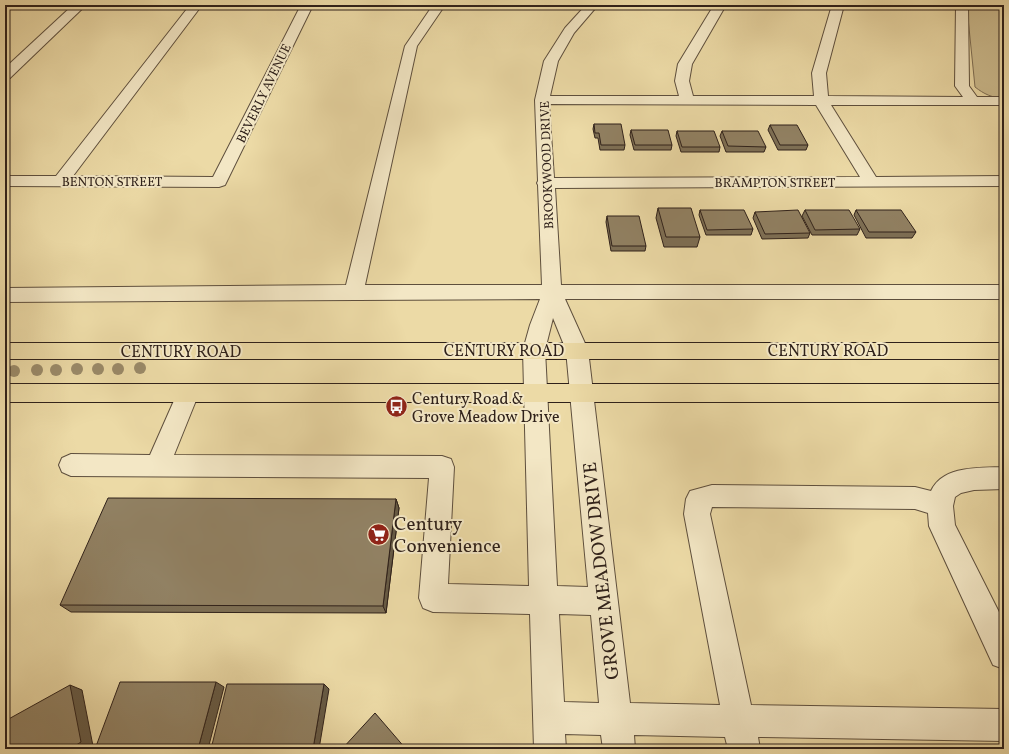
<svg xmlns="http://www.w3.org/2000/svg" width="1009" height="754" font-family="Vollkorn,serif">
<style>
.green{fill:#ccbb8e;stroke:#7e6e54}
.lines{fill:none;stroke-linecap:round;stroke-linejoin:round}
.minor-casing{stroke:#5e4f3d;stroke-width:2}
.major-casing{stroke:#2f211a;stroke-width:2}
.minor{fill:#f3e7c5;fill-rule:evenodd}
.major{fill:#ecdaa6;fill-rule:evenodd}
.tree{fill:#9a8a69}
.wall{fill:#7d6f55;stroke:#2f211a}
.shaded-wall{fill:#665a45;stroke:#2f211a}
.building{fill:#918163;stroke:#2f211a}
.labels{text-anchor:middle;stroke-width:4;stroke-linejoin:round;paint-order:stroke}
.far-street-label{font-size:13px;fill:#2f211a;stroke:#f3e7c5}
.street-label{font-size:16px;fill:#2f211a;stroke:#f3e7c5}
.poi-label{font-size:16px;fill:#2f211a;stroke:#f3e7c5;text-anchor:start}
.near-poi-label{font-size:19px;fill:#2f211a;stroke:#f3e7c5;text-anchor:start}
.near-street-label{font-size:19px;fill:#2f211a;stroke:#f3e7c5}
</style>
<rect width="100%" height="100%" fill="#ecdaa6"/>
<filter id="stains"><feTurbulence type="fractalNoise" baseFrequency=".005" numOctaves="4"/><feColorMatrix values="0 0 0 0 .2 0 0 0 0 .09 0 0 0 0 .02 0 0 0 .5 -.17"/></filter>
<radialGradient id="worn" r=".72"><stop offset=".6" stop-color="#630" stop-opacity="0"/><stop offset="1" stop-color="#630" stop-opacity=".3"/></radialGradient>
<path class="green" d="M970,5H1004V98C992,98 984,94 975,87L967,8Z"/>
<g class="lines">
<defs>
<g id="minor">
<path d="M73,5H86L10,78L5,79V68Z"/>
<path d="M190,5H202L73,176L213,177L301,5H313L225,185L219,187L5,186V176H56Z"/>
<path d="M433,5H445L417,46L365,285H542L538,185L537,183L538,181L535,100L544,61L565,28L586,5H598L574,33L558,61L550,96H679L675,81L678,64L714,5H726L692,64L689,81L693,96H814L812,73L832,5H844L826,73L828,96L963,97L955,86L956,5H968L969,86L977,97H1004V105H831L876,177L1004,176V186L555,188L561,285H1004V299H565L588,350L630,703L720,705L684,514L686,499L690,491L712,485L915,487L931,491C943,465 980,468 1004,467V489L974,490L961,493L955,497L953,506L955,525L1004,622V669L993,665L929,526L928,513L915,509L712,507L710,514L751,705L1004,709V741L758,737L760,749H728L725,737L634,735L635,749H603L601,735L565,734L566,749H534L530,614L433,612L423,608L419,598L429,478L71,476L62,472L59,465L62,458L71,454L150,455L180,387L188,384L196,387L199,393L174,455L442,456L451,459L454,467L448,584L529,586L523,350L530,325L540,299L5,302V288L346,285L405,46ZM549,104L816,105L860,177L554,178ZM553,318L566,350L588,587L557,586L545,350ZM559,614L591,615L599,703L564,702Z"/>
</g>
<g id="major">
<rect x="5" y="343" width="999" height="16"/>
<rect x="5" y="384" width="999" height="18"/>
</g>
</defs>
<use href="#minor" class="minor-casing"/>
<use href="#major" class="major-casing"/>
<use href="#minor" class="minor"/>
<use href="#major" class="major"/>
</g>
<g class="tree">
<circle cx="140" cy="368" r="6"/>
<circle cx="77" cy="369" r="6"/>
<circle cx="98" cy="369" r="6"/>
<circle cx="118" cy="369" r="6"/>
<circle cx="37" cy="370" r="6"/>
<circle cx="56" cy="370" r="6"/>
<circle cx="14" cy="371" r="6"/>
</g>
<g class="wall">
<path d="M594,124L625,145L624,150H600L598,138H595L593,129Z"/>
<path d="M770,125L808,145L806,150H778L768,130Z"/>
<path d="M631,130L672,145L671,150H634L630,135Z"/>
<path d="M677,131L720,147L719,152H681L676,136Z"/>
<path d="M722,131L766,147L764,152H726L720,136Z"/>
<path d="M658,208L700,237L697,247H664L656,218Z"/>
<path d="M700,210L753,229L751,235H706L699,215Z"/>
<path d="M805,210L860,229L857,235H812L802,216Z"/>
<path d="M856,210L916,232L912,238H866L854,215Z"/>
<path d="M755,212L810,233L808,238L762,239L753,218Z"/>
<path d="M607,216L646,246L645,251H611L606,222Z"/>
<path d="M396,499L399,508L386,613L71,612L60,605Z"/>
</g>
<g class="shaded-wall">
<path d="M396,499L399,508L386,613L383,606Z"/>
<path d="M216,682L224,687L208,749H198Z"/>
<path d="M324,684L329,689L319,749H313Z"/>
<path d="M70,685L82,690L93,746L89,749H70Z"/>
</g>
<g class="building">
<path d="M594,124H621L625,145H601L599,133H595Z"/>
<path d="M770,125H797L808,145H780Z"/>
<path d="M631,130H668L672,145H635Z"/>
<path d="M677,131H714L720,147H682Z"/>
<path d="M722,131H758L766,147L728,146Z"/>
<path d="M658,208H691L700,237H666Z"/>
<path d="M700,210H744L753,229L707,230Z"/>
<path d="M798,210L810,233L765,234L755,212Z"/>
<path d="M805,210H849L860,229L815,230Z"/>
<path d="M856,210H901L916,232H869Z"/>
<path d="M607,216H639L646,246H612Z"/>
<path d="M108,498L396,499L383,606L60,605Z"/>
<path d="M120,682H216L198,749H95Z"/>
<path d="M227,684H324L313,749H211Z"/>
<path d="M70,685L81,742L70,749H5V721Z"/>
<path d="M375,713L406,749H342Z"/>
</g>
<defs>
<symbol id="bus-disc" viewBox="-11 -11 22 22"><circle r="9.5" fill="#8f2418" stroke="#f3e7c5"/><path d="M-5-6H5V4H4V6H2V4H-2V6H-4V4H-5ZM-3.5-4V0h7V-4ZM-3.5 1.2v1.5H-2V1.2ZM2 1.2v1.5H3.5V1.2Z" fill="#fff"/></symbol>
<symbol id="supermarket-disc" viewBox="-11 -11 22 22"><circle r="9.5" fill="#8f2418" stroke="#f3e7c5"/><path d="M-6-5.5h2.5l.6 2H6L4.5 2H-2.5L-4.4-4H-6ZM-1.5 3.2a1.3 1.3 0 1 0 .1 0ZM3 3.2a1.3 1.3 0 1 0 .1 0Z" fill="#fff"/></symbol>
</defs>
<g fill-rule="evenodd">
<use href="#bus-disc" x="384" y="394" width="25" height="25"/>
<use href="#supermarket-disc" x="366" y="522" width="25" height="25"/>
</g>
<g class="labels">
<g class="far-street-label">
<text transform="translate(263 93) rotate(-64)" y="5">BEVERLY AVENUE</text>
<text transform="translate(546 165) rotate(-92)" y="5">BROOKWOOD DRIVE</text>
<text x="112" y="186">BENTON STREET</text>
<text x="775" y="187">BRAMPTON STREET</text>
</g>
<g class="street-label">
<text x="504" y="356">CENTURY ROAD</text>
<text x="828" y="356">CENTURY ROAD</text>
<text x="181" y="357">CENTURY ROAD</text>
</g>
<g class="poi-label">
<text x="412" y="404">Century Road &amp;<tspan x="412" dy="18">Grove Meadow Drive</tspan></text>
</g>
<g class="near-poi-label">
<text x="394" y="530">Century<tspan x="394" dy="22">Convenience</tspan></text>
</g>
<g class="near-street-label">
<text transform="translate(600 571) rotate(-96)" y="7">GROVE MEADOW DRIVE</text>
</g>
</g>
<rect width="1009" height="754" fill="none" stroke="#ecdaa6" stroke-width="20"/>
<rect x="6" y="6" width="997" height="742" fill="none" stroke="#2f211a" stroke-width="2"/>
<rect x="10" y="10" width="989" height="734" fill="none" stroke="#2f211a"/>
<rect width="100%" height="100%" filter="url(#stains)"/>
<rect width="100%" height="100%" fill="url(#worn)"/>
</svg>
